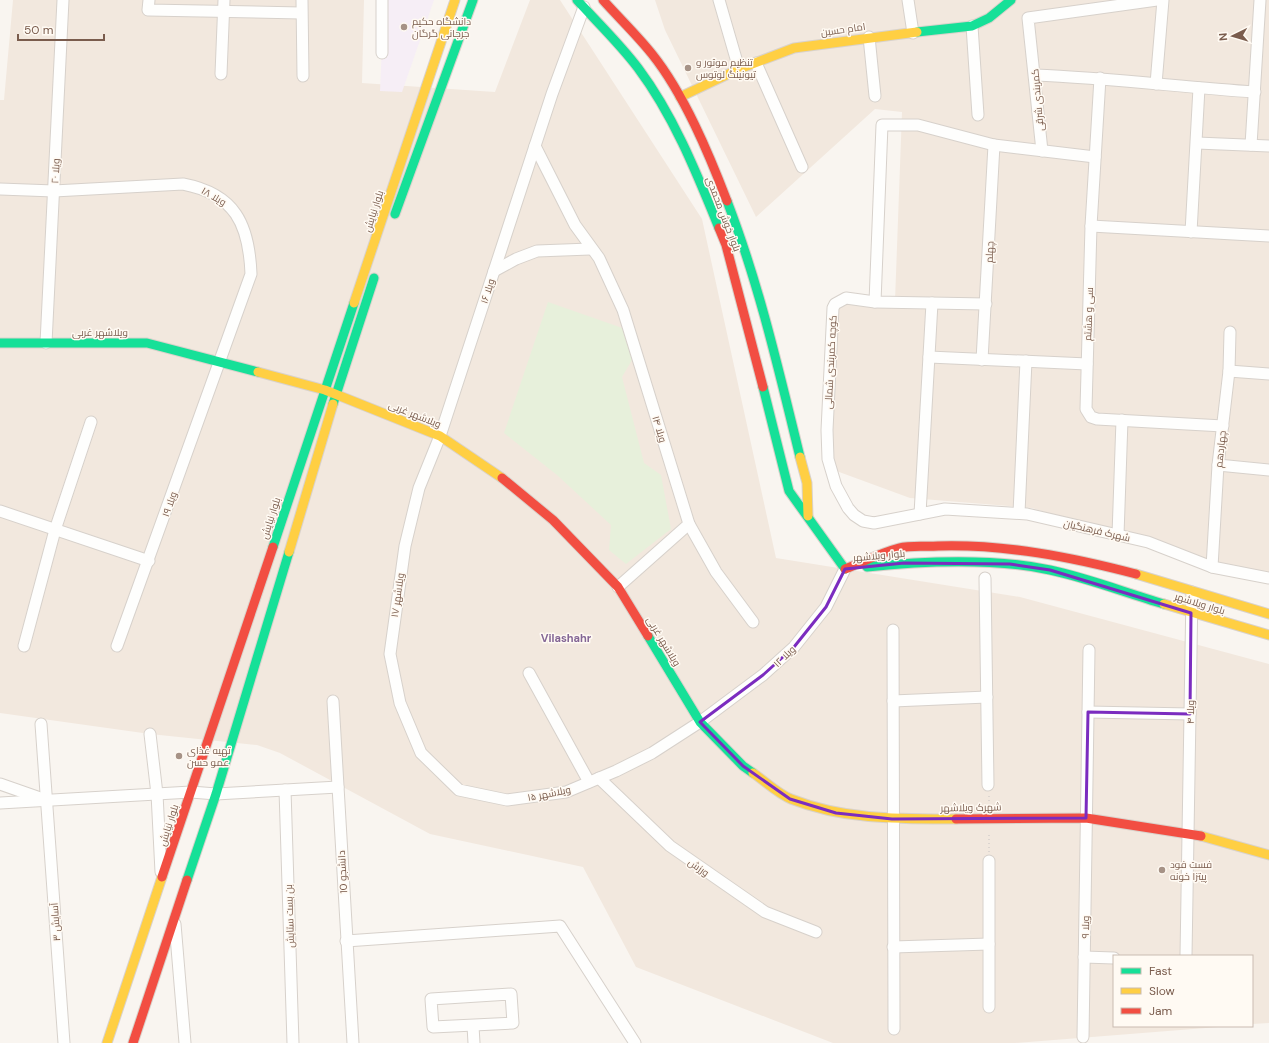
<svg xmlns="http://www.w3.org/2000/svg" width="1269" height="1043" font-family="'DM Sans',Cairo,sans-serif">
<style>
.residential{fill:#f2e8de}
.education{fill:#f6eef6}
.green{fill:#e7f0db}
.lines{fill:none;stroke-linecap:round;stroke-linejoin:round}
.street-casing{stroke:#d7d1cb;stroke-width:13}
.fast-casing{stroke:#d9d2cb;stroke-width:11}
.slow-casing{stroke:#d9d2cb;stroke-width:11}
.jam-casing{stroke:#d9d2cb;stroke-width:11}
.path{stroke:#dcd5d0;stroke-width:2;stroke-dasharray:1 3;stroke-linecap:butt}
.street{stroke:#fefefd;stroke-width:11}
.fast{stroke:#16e098;stroke-width:9}
.slow{stroke:#ffcf43;stroke-width:9}
.jam{stroke:#f24e42;stroke-width:9}
.marked{fill:none;stroke:#7b2cbf;stroke-width:3;stroke-linejoin:round}
.poi-dot{fill:#a69286;stroke:#fffaf3;stroke-width:1.5}
.labels{text-anchor:middle;stroke-width:3;stroke-linejoin:round;paint-order:stroke}
.poi-label{font-size:10px;fill:#7a5c4d;stroke:#fffaf3;text-anchor:start}
.street-label{font-size:10px;fill:#7a5c4d;stroke:#fffaf3}
.neighbourhood-label{font-size:11px;font-weight:bold;fill:#846695;stroke:#fffaf3}
</style>
<rect width="100%" height="100%" fill="#f9f5f0"/>
<g class="residential">
<path d="M13,0H364L362,83L495,92L530,0H560L702,219L776,558L1020,597L1269,664V1023L1252,1024V956H1114V1026H1231L1015,1043H833L636,967L583,867L430,834L280,753L257,745L150,734L0,713V100H4Z"/>
<path d="M655,0H1269V581L1032,508L910,498L831,469L837,300L895,301L902,112L875,109L756,217L665,30Z"/>
</g>
<path class="education" d="M384,0H434L402,92L380,91Z"/>
<path class="green" d="M548,302L628,330L632,360L622,377L644,463L661,475L671,529L626,564L609,550L611,525L557,475L504,433Z"/>
<g class="lines">
<defs>
<g id="street">
<path d="M149,0L148,10L301,13"/>
<path d="M302,0L303,76"/>
<path d="M719,0L739,69"/>
<path d="M908,0L913,33"/>
<path d="M584,7L552,94L440,436L419,488L405,546L390,654L400,703L421,753L459,790L507,800L566,792L616,771L652,753L700,722L763,675L794,647L826,607L845,569"/>
<path d="M972,26L978,115"/>
<path d="M869,37L875,96"/>
<path d="M382,53V0"/>
<path d="M756,63L802,167"/>
<path d="M221,74L224,0"/>
<path d="M1035,75C1109,78 1181,87 1255,92"/>
<path d="M1100,78L1091,226L1086,409L1091,417L1097,419L1223,426"/>
<path d="M1156,84L1163,0"/>
<path d="M1197,143L1269,146"/>
<path d="M1251,145L1260,0"/>
<path d="M535,146L575,225L599,258L623,310L689,524L618,587"/>
<path d="M1042,151L1028,18L1157,0"/>
<path d="M0,189L54,191L183,184C235,194 249,224 251,274L117,646"/>
<path d="M1091,226L1269,236"/>
<path d="M1191,232L1199,88"/>
<path d="M494,271L516,259L537,251L590,249"/>
<path d="M875,302L882,125H918L994,145L1095,157"/>
<path d="M986,304L875,302L846,298L835,304L833,308L827,430L828,459L836,486L848,508L854,515L863,521L874,523L945,509L1027,514L1148,542L1212,567L1269,578"/>
<path d="M46,343L63,0"/>
<path d="M929,357L1087,364"/>
<path d="M982,360L994,145"/>
<path d="M1229,371L1269,374"/>
<path d="M1218,465L1269,470"/>
<path d="M0,511L149,561"/>
<path d="M1019,513L1026,361"/>
<path d="M920,514L932,303"/>
<path d="M689,524L716,572L753,622"/>
<path d="M1118,535L1122,420"/>
<path d="M1212,567L1218,465L1229,371L1230,332"/>
<path d="M985,578L988,785"/>
<path d="M893,630L894,1029"/>
<path d="M24,646L55,530L91,422"/>
<path d="M529,673L589,782"/>
<path d="M333,701L353,1043"/>
<path d="M893,701L987,697"/>
<path d="M1088,712L1190,714"/>
<path d="M41,724L64,1043"/>
<path d="M150,734L157,794L161,872"/>
<path d="M599,778L670,846L765,912L816,932"/>
<path d="M0,784L40,798"/>
<path d="M285,790L293,1043"/>
<path d="M0,803L191,792L216,794L338,787"/>
<path d="M989,861V1007"/>
<path d="M175,924L185,1043"/>
<path d="M346,941L560,926L635,1043"/>
<path d="M893,947L989,944"/>
<path d="M1186,956L1192,592"/>
<path d="M1084,957L1114,958"/>
<path d="M511,994L513,1023L433,1027L431,999Z"/>
<path d="M473,1026L474,1043"/>
<path d="M1083,1037L1089,650"/>
</g>
<g id="fast">
<path d="M577,0C597,22 620,44 638,68C674,116 697,174 719,228"/>
<path d="M917,32L972,26L989,18L1011,0"/>
<path d="M727,201C759,284 779,371 800,457"/>
<path d="M395,214L473,0"/>
<path d="M0,343H147L258,372"/>
<path d="M763,387L789,491L845,569"/>
<path d="M333,404L374,278"/>
<path d="M273,547L354,303"/>
<path d="M867,567C922,561 995,558 1050,570C1088,578 1126,593 1164,604"/>
<path d="M648,636L700,722L743,766L753,773"/>
<path d="M187,880L216,794L289,552"/>
</g>
<g id="slow">
<path d="M680,97L739,69L794,48L917,32"/>
<path d="M354,303L455,0"/>
<path d="M258,372L325,390L440,436L502,478"/>
<path d="M800,457L807,483L808,516"/>
<path d="M289,552L333,404"/>
<path d="M1136,574L1269,614"/>
<path d="M1164,604L1269,635"/>
<path d="M753,773C765,781 778,794 791,799C844,820 900,819 956,819"/>
<path d="M1201,836L1269,855"/>
<path d="M107,1043L162,877"/>
</g>
<g id="jam">
<path d="M603,0C619,18 637,35 652,54C684,94 709,154 727,201"/>
<path d="M719,228L726,245L763,387"/>
<path d="M502,478L553,520L618,587L648,636"/>
<path d="M845,569C863,562 880,553 899,548C911,545 925,547 938,546C1005,544 1071,557 1136,574"/>
<path d="M956,819L1086,818L1201,836"/>
<path d="M162,877L273,547"/>
<path d="M133,1043L187,880"/>
</g>
</defs>
<use href="#street" class="street-casing"/>
<use href="#fast" class="fast-casing"/>
<use href="#slow" class="slow-casing"/>
<use href="#jam" class="jam-casing"/>
<g class="path">
<path d="M989,796V806"/>
<path d="M989,852V832"/>
</g>
<use href="#street" class="street"/>
<use href="#fast" class="fast"/>
<use href="#slow" class="slow"/>
<use href="#jam" class="jam"/>
</g>
<path class="marked" d="M904,563L1010,564L1050,570L1191,613L1190,714L1088,712L1086,818L892,819L836,813L790,799L743,766L700,722L763,675L794,647L826,607L845,569Z"/>
<g class="poi-dot">
<circle cx="404" cy="27" r="4"/>
<circle cx="688" cy="68" r="4"/>
<circle cx="179" cy="756" r="4"/>
<circle cx="1162" cy="870" r="4"/>
</g>
<g class="labels">
<g class="poi-label">
<text x="412" y="25">دانشگاه حکیم<tspan x="412" dy="12">جرجانی گرگان</tspan></text>
<text x="696" y="66">تنظیم موتور و<tspan x="696" dy="12">تیونینگ لوتوس</tspan></text>
<text x="187" y="754">تهیه غذای<tspan x="187" dy="12">عمو حسن</tspan></text>
<text x="1170" y="868">فست فود<tspan x="1170" dy="12">پیتزا خونه</tspan></text>
</g>
<g class="street-label">
<text transform="translate(843 29) rotate(-8)" y="4">امام حسین</text>
<text transform="translate(1037 100) rotate(-95)" y="4">کمربندی شرقی</text>
<text transform="translate(55 171) rotate(-87)" y="4">ویلا ۲۰</text>
<text transform="translate(214 196) rotate(30)" y="4">ویلا ۱۸</text>
<text transform="translate(373 211) rotate(-72)" y="4">بلوار نیایش</text>
<text transform="translate(724 214) rotate(69)" y="4">بلوار خوش محمدی</text>
<text transform="translate(989 252) rotate(-87)" y="4">چهلم</text>
<text transform="translate(487 291) rotate(-72)" y="4">۱۶ ویلا</text>
<text transform="translate(1088 314) rotate(-88)" y="4">سی و هشتم</text>
<text x="100" y="336">ویلاشهر غربی</text>
<text transform="translate(830 362) rotate(-87)" y="4">کوچه کمربندی شمالی</text>
<text transform="translate(415 414) rotate(22)" y="4">ویلاشهر غربی</text>
<text transform="translate(660 429) rotate(73)" y="4">۱۴ ویلا</text>
<text transform="translate(1220 449) rotate(-84)" y="4">چهاردهم</text>
<text transform="translate(169 504) rotate(-71)" y="4">۱۹ ویلا</text>
<text transform="translate(270 518) rotate(-72)" y="4">بلوار نیایش</text>
<text transform="translate(1097 530) rotate(13)" y="4">شهرک فرهنگیان</text>
<text transform="translate(879 555) rotate(-5)" y="4">بلوار ویلاشهر</text>
<text transform="translate(397 595) rotate(-82)" y="4">ویلاشهر ۱۷</text>
<text transform="translate(1200 603) rotate(17)" y="4">بلوار ویلاشهر</text>
<text transform="translate(664 641) rotate(59)" y="4">ویلاشهر غربی</text>
<text transform="translate(784 656) rotate(-44)" y="4">ویلا ۱۲</text>
<text transform="translate(1190 712) rotate(-89)" y="4">۴ ویلا</text>
<text transform="translate(549 793) rotate(-11)" y="4">ویلاشهر ۱۵</text>
<text transform="translate(971 807) rotate(-1)" y="4">شهرک ویلاشهر</text>
<text transform="translate(168 825) rotate(-72)" y="4">بلوار نیایش</text>
<text transform="translate(699 867) rotate(35)" y="4">ورزش</text>
<text transform="translate(342 872) rotate(-93)" y="4">دانشجو 10</text>
<text transform="translate(289 916) rotate(-92)" y="4">بن بست ستایش</text>
<text transform="translate(55 922) rotate(-94)" y="4">۳ آسایش</text>
<text transform="translate(1085 927) rotate(-89)" y="4">۹ ویلا</text>
</g>
<g class="neighbourhood-label">
<text x="566" y="642">Vilashahr</text>
</g>
</g>
<rect x="1113" y="955" width="140" height="72" fill="#fffaf3" stroke="#cabbb1"/>
<rect x="1121" y="968" width="20" height="6" fill="#16e098" stroke="#cabbb1"/>
<text x="1149" y="975" font-size="12" fill="#7a5c4d">Fast</text>
<rect x="1121" y="988" width="20" height="6" fill="#ffcf43" stroke="#cabbb1"/>
<text x="1149" y="995" font-size="12" fill="#7a5c4d">Slow</text>
<rect x="1121" y="1008" width="20" height="6" fill="#f24e42" stroke="#cabbb1"/>
<text x="1149" y="1015" font-size="12" fill="#7a5c4d">Jam</text>
<g transform="translate(1233 36) rotate(265)" stroke="#fffaf3" stroke-width="3" paint-order="stroke">
<path d="M0-3L7 15L0 10L-7 15Z" fill="#7a5c4d"/>
<text y="-6" font-size="11" font-weight="bold" text-anchor="middle" fill="#7a5c4d">N</text>
</g>
<path d="M18 34v6h86v-6" fill="none" stroke="#7a5c4d" stroke-width="2"/>
<text x="24" y="34" font-size="12" fill="#7a5c4d" stroke="#fffaf3" stroke-width="3" paint-order="stroke">50 m</text>
</svg>
